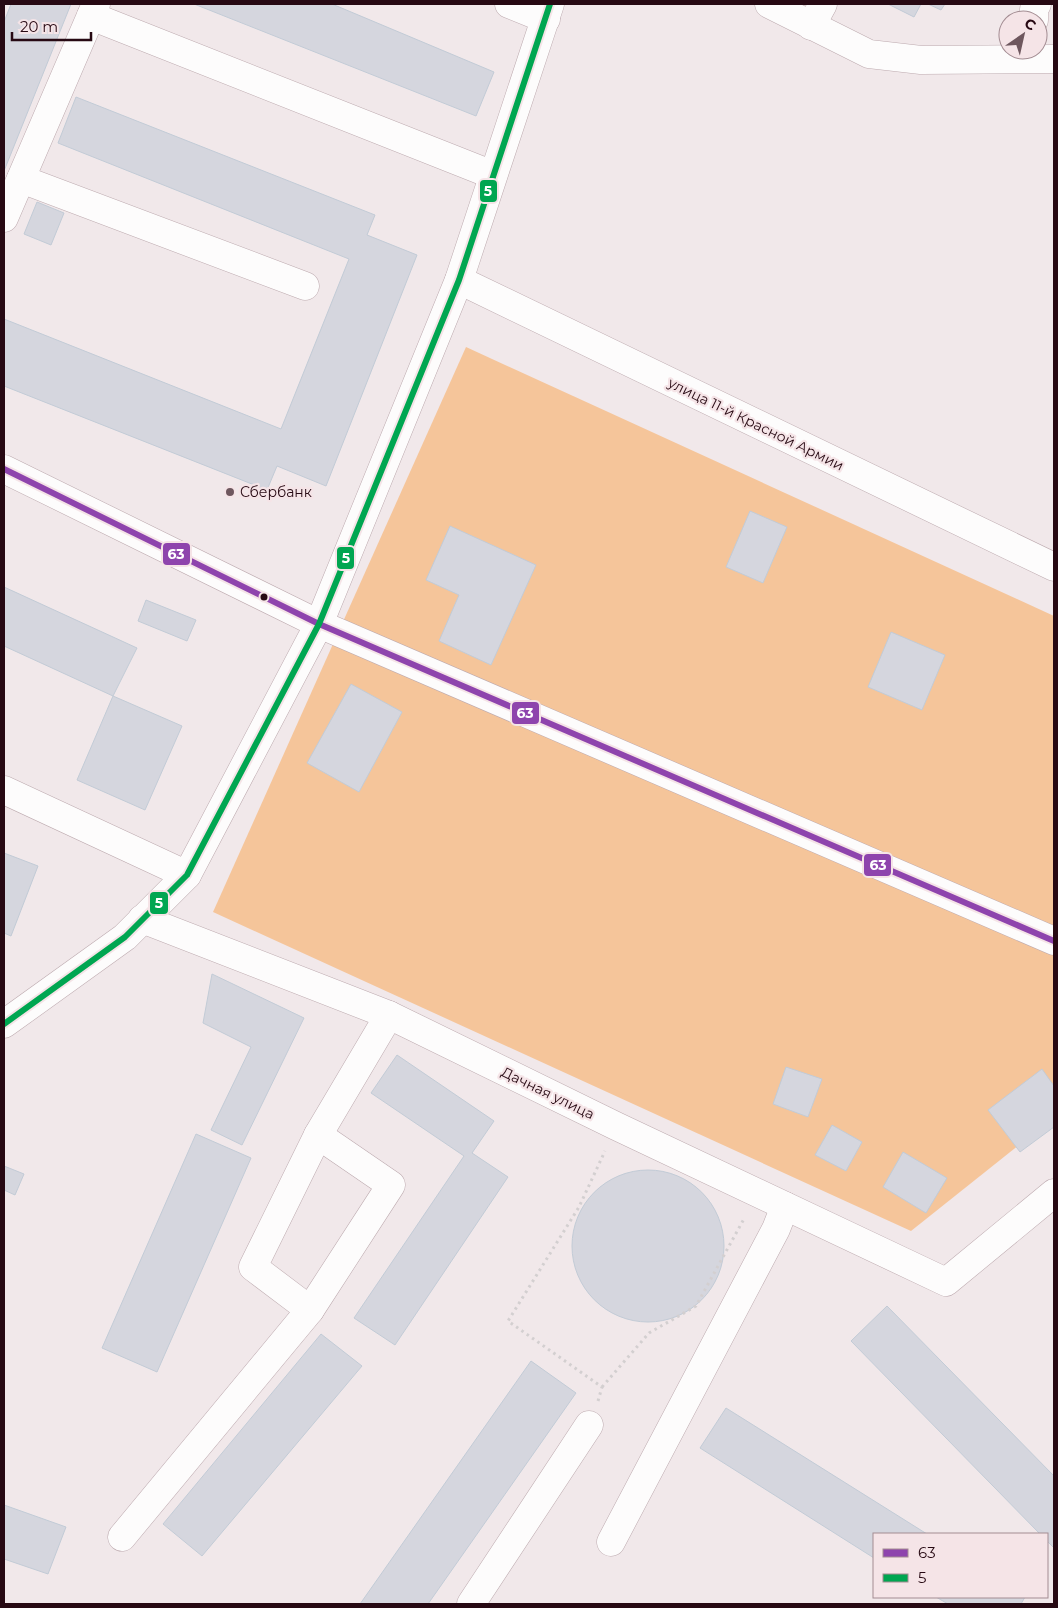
<svg xmlns="http://www.w3.org/2000/svg" width="1058" height="1608" font-family="Montserrat,sans-serif">
<style>
.green{fill:#f5c59a}
.building{fill:#d5d6de;stroke:#c2cbd6}
.lines{fill:none;stroke-linecap:round;stroke-linejoin:round}
.minor-casing{stroke:#bdaaaf;stroke-width:29}
.path{stroke:#d3cfd0;stroke-width:3;stroke-dasharray:2.5 4;stroke-linecap:butt}
.minor{stroke:#fdfcfc;stroke-width:28}
.bus-1-casing{stroke:#f5e4e7;stroke-width:10}
.bus-2-casing{stroke:#f5e4e7;stroke-width:10}
.bus-1{stroke:#8e44ad;stroke-width:6}
.bus-2{stroke:#00a651;stroke-width:6}
.poi-dot{fill:#6e575e;stroke:#f5e4e7;stroke-width:2}
.bus-dot{fill:#270913;stroke:#f5e4e7;stroke-width:2}
.labels{text-anchor:middle;stroke-width:4.5;stroke-linejoin:round;paint-order:stroke}
.street-label{font-size:14px;fill:#270913;stroke:#f5e4e7}
.poi-label{font-size:14px;fill:#270913;stroke:#f5e4e7;text-anchor:start}
.line-badge{stroke:#f5e4e7;stroke-width:2}
.badge-label{font-size:14px;text-anchor:middle;font-weight:bold;fill:#fff}
</style>
<rect width="100%" height="100%" fill="#f1e8ea"/>
<path class="green" d="M466,347L1054,616V1117L911,1231L213,912Z"/>
<g class="building">
<path d="M11,4H71L4,171V22Z"/>
<path d="M194,4H332L494,72L476,116Z"/>
<path d="M888,4H921L914,17Z"/>
<path d="M928,4H945L941,10Z"/>
<path d="M76,97L375,215L367,235L417,255L326,486L277,466L267,490L4,386V319L281,429L349,259L58,143Z"/>
<path d="M37,202L64,213L51,245L24,234Z"/>
<path d="M750,511L787,527L763,583L726,567Z"/>
<path d="M450,526L536,565L491,665L439,641L459,595L426,580Z"/>
<path d="M4,587L137,648L113,696L4,646Z"/>
<path d="M146,600L196,620L187,641L138,621Z"/>
<path d="M891,632L945,655L922,710L868,687Z"/>
<path d="M351,684L402,712L359,792L307,763Z"/>
<path d="M113,696L182,726L145,810L77,780Z"/>
<path d="M4,853L38,866L11,936L4,933Z"/>
<path d="M212,974L304,1018L242,1145L211,1130L251,1047L203,1023Z"/>
<path d="M397,1055L494,1121L472,1153L508,1177L395,1345L354,1318L464,1156L371,1093Z"/>
<path d="M786,1067L822,1079L808,1117L773,1104Z"/>
<path d="M1042,1069L1054,1086V1127L1020,1152L988,1110Z"/>
<path d="M832,1125L862,1142L846,1171L815,1155Z"/>
<path d="M196,1134L251,1158L157,1372L102,1348Z"/>
<path d="M903,1152L947,1178L926,1213L883,1187Z"/>
<path d="M4,1166L24,1174L15,1195L4,1190Z"/>
<circle cx="648" cy="1246" r="76"/>
<path d="M887,1306L1054,1476V1548L1047,1541V1534H1040L851,1341Z"/>
<path d="M321,1334L362,1366L202,1556L163,1524Z"/>
<path d="M531,1361L576,1393L428,1604H360Z"/>
<path d="M726,1408L927,1534H874V1558L700,1448Z"/>
<path d="M4,1505L66,1527L48,1574L4,1559Z"/>
<path d="M936,1597H1025L1021,1604H948Z"/>
</g>
<g class="lines">
<defs>
<g id="minor">
<path d="M509,4L546,19"/>
<path d="M769,4L869,54L921,60L1054,59"/>
<path d="M91,16L493,175"/>
<path d="M1034,20V9L1037,4"/>
<path d="M811,26L823,4"/>
<path d="M21,179L305,286"/>
<path d="M4,218L96,4"/>
<path d="M459,280L1054,567"/>
<path d="M4,469L319,624L1054,941"/>
<path d="M4,790L187,875"/>
<path d="M142,919L389,1015L616,1126L946,1282L1054,1193"/>
<path d="M4,1024L125,937L187,875L319,624L459,280L550,4"/>
<path d="M310,1310L391,1185L318,1135"/>
<path d="M122,1537L310,1310L253,1267L318,1135L389,1015"/>
<path d="M611,1542L776,1229L785,1206"/>
<path d="M471,1604L589,1425"/>
</g>
</defs>
<use href="#minor" class="minor-casing"/>
<g class="path">
<path d="M602,1387L649,1333L696,1306L745,1217"/>
<path d="M598,1401L602,1387L508,1321L579,1207L605,1151"/>
</g>
<use href="#minor" class="minor"/>
<defs>
<path id="bus-1" d="M4,469L319,624L1054,941"/>
<path id="bus-2" d="M4,1024L125,937L187,875L319,624L459,280L550,4"/>
</defs>
<use href="#bus-1" class="bus-1-casing"/>
<use href="#bus-2" class="bus-2-casing"/>
<use href="#bus-1" class="bus-1"/>
<use href="#bus-2" class="bus-2"/>
</g>
<circle class="poi-dot" cx="230" cy="492" r="5"/>
<circle class="bus-dot" cx="264" cy="597" r="4.5"/>
<g class="labels">
<g class="street-label">
<text transform="translate(756 424) rotate(26)" y="5">улица 11-й Красной Армии</text>
<text transform="translate(548 1093) rotate(26)" y="5">Дачная улица</text>
</g>
<g class="poi-label">
<text x="240" y="497">Сбербанк</text>
</g>
</g>
<g class="line-badge">
<rect x="479" y="179" width="19" height="24" rx="5" fill="#00a651"/>
<rect x="162" y="542" width="29" height="24" rx="5" fill="#8e44ad"/>
<rect x="336" y="546" width="19" height="24" rx="5" fill="#00a651"/>
<rect x="511" y="701" width="29" height="24" rx="5" fill="#8e44ad"/>
<rect x="863" y="853" width="29" height="24" rx="5" fill="#8e44ad"/>
<rect x="149" y="891" width="20" height="24" rx="5" fill="#00a651"/>
</g>
<g class="badge-label">
<text x="488" y="196">5</text>
<text x="176" y="559">63</text>
<text x="346" y="563">5</text>
<text x="525" y="718">63</text>
<text x="878" y="870">63</text>
<text x="159" y="908">5</text>
</g>
<rect width="1058" height="1608" fill="none" stroke="#270913" stroke-width="10"/>
<rect x="873" y="1533" width="175" height="65" fill="#f5e4e7" stroke="#a38c92"/>
<rect x="883" y="1549" width="25" height="8" fill="#8e44ad" stroke="#a38c92"/>
<text x="918" y="1558" font-size="15" fill="#270913">63</text>
<rect x="883" y="1574" width="25" height="8" fill="#00a651" stroke="#a38c92"/>
<text x="918" y="1583" font-size="15" fill="#270913">5</text>
<g transform="translate(1023 35) rotate(34)"><circle r="24" fill="#f5e4e7" stroke="#a38c92"/>
<path d="M0-4L9 19L0 12L-9 19Z" fill="#6e575e"/>
<text y="-8" font-size="14" font-weight="bold" text-anchor="middle" fill="#270913">С</text>
</g>
<path d="M12 32v8h79v-8" fill="none" stroke="#270913" stroke-width="2.5"/>
<text x="20" y="32" font-size="15" fill="#270913" stroke="#f5e4e7" stroke-width="4" paint-order="stroke">20 m</text>
</svg>
